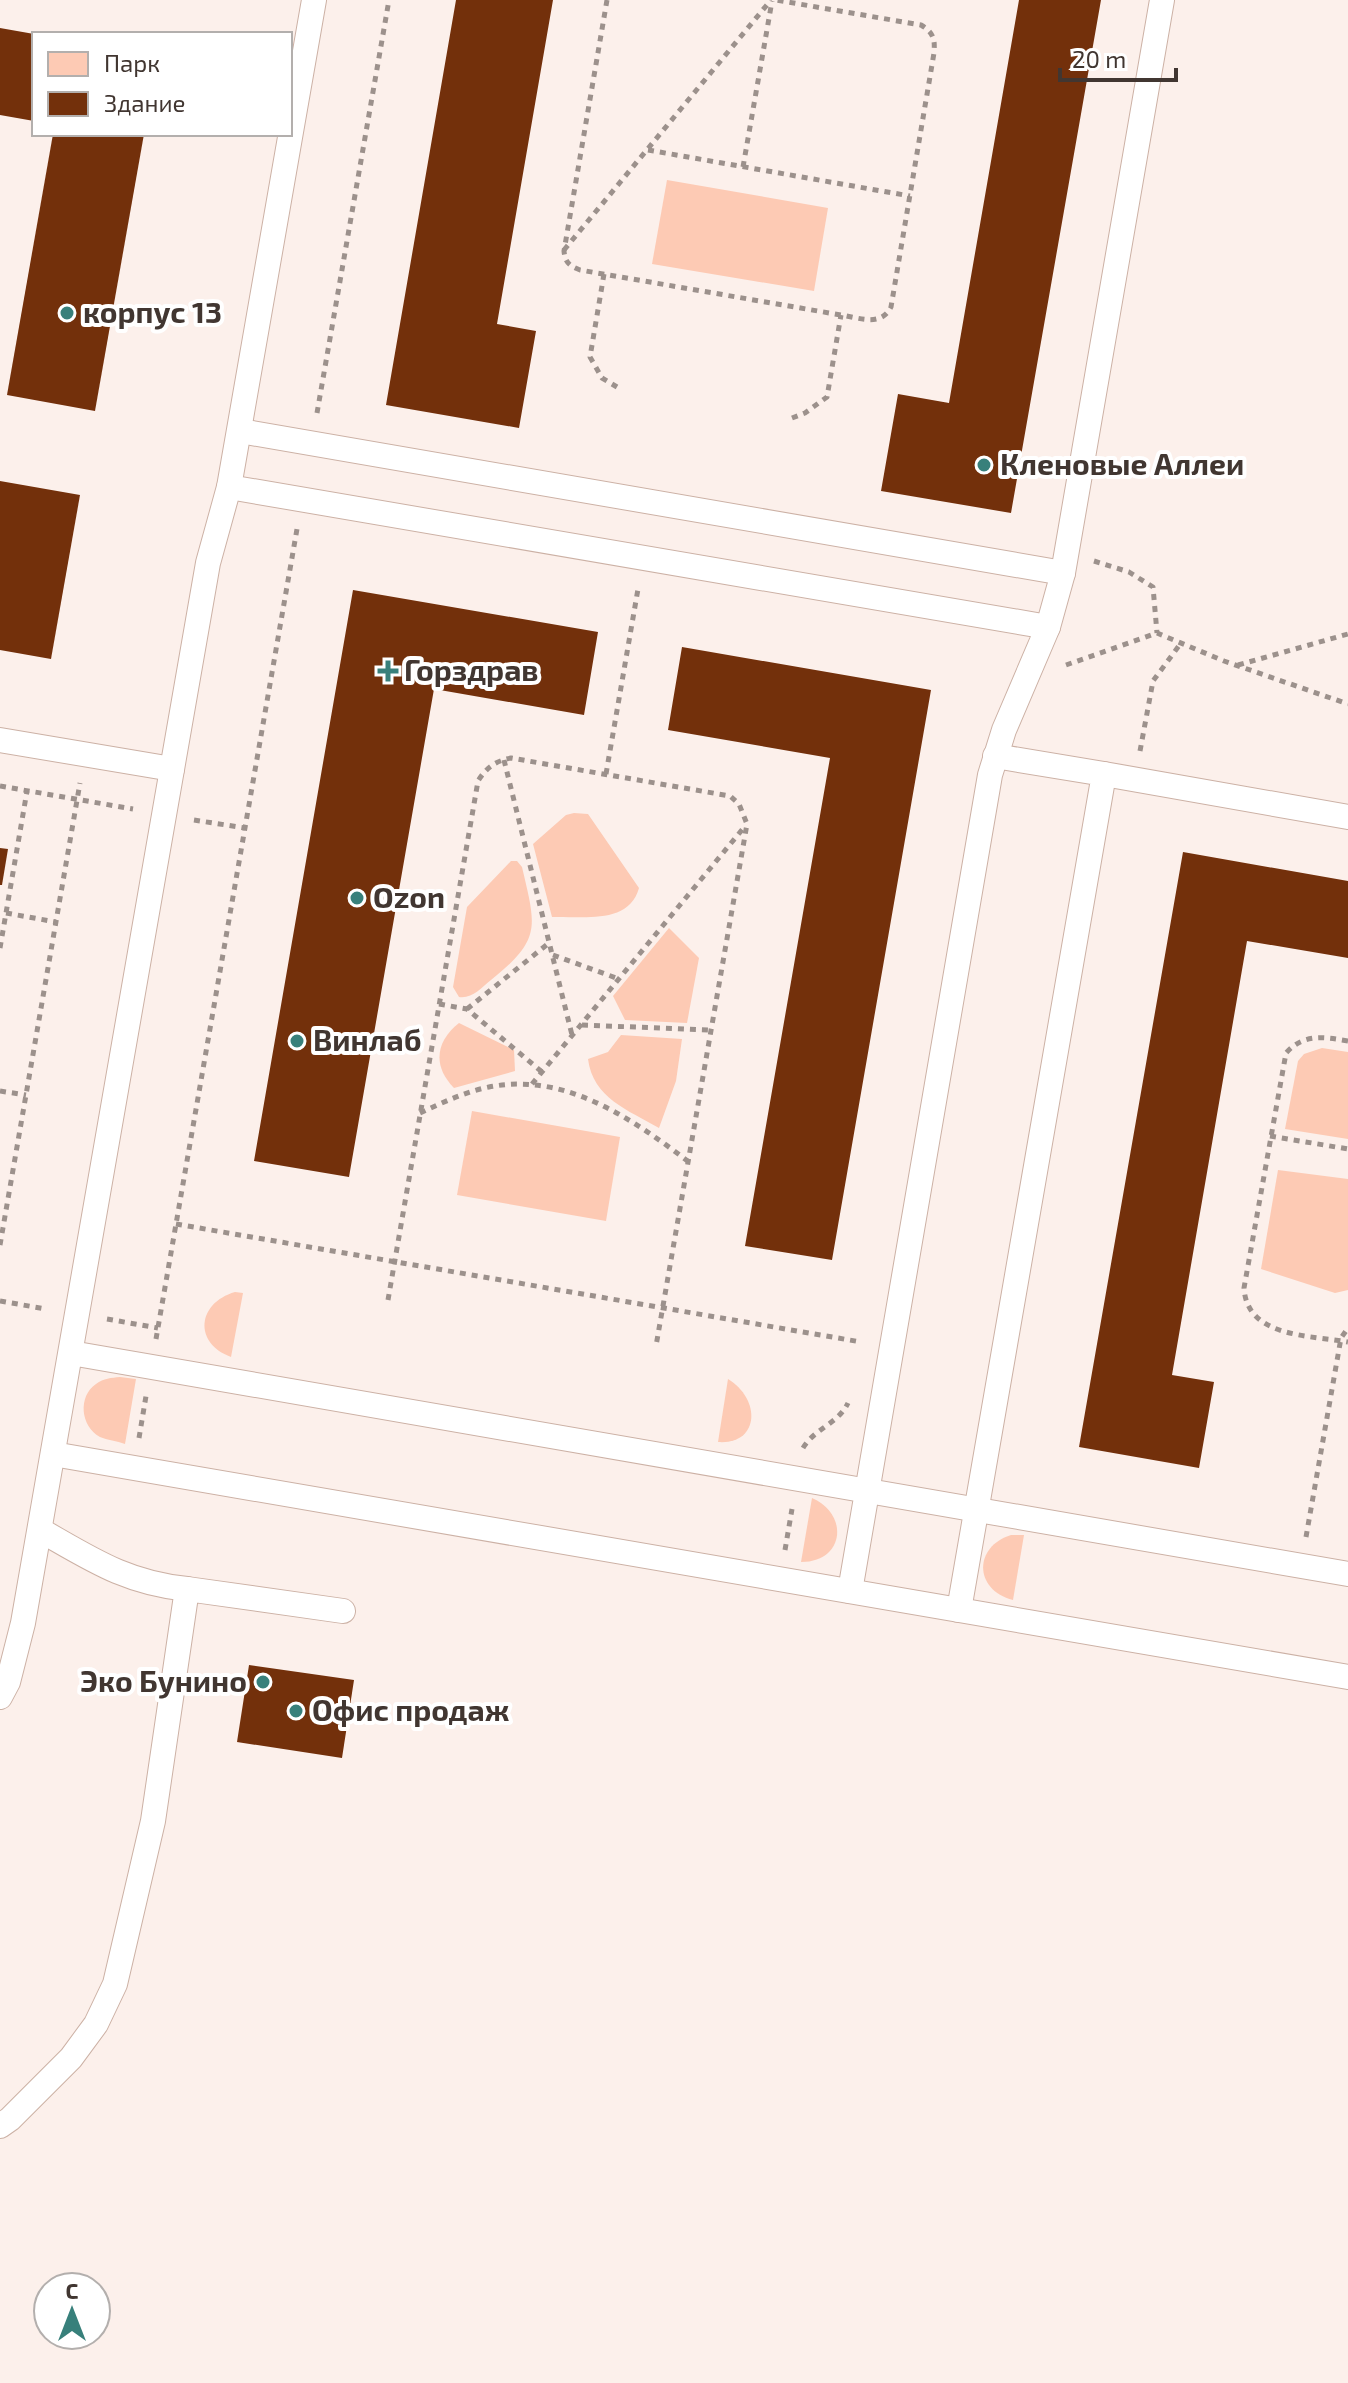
<svg xmlns="http://www.w3.org/2000/svg" width="1348" height="2383" font-family="'Exo 2',sans-serif">
<style>
.green{fill:#fdcab4}
.building{fill:#73300b}
.lines{fill:none;stroke-linecap:round;stroke-linejoin:round}
.service-casing{stroke:#ccb1a5;stroke-width:26}
.path{stroke:#9c918c;stroke-width:5;stroke-dasharray:6 6;stroke-linecap:butt}
.service{stroke:#fff;stroke-width:24}
.poi-dot{fill:#38807b;stroke:#fff;stroke-width:3}
.labels{text-anchor:middle;stroke-width:8;stroke-linejoin:round;paint-order:stroke}
.poi-label{font-size:30px;font-weight:bold;fill:#413631;stroke:#fff;text-anchor:start}
</style>
<rect width="100%" height="100%" fill="#fcf0eb"/>
<g class="green">
<path d="M667,180L828,208L814,291L652,264Z"/>
<path d="M574,813L588,814L639,888C629,925 582,916 552,917L533,844L566,815Z"/>
<path d="M511,861H517L522,867C536,927 542,939 491,980C481,988 472,999 459,997L453,987L467,907Z"/>
<path d="M669,928L699,958L687,1023L625,1020L613,996Z"/>
<path d="M459,1023L514,1050L515,1071L454,1088C432,1066 436,1041 459,1023Z"/>
<path d="M621,1035L682,1039L676,1081L659,1128C628,1110 593,1098 588,1059L608,1052Z"/>
<path d="M1322,1048L1348,1052V1139L1285,1129L1298,1061L1304,1054Z"/>
<path d="M472,1111L620,1137L606,1221L457,1195Z"/>
<path d="M1278,1170L1348,1179V1290L1335,1293L1261,1269Z"/>
<path d="M235,1292L243,1293L231,1357C193,1343 197,1303 235,1292Z"/>
<path d="M120,1377L136,1379L125,1444C117,1441 107,1440 100,1437C80,1426 78,1396 96,1384C104,1378 111,1378 120,1377Z"/>
<path d="M728,1379C762,1400 759,1445 718,1442Z"/>
<path d="M812,1498C850,1515 844,1562 801,1562Z"/>
<path d="M1011,1535H1024L1013,1600C974,1590 973,1547 1011,1535Z"/>
</g>
<g class="building">
<path d="M456,0H553L497,324L536,331L519,428L386,405Z"/>
<path d="M1019,0H1101L1011,513L881,491L898,394L949,403Z"/>
<path d="M0,28L34,34V121L0,115Z"/>
<path d="M53,134H144L95,411L7,395Z"/>
<path d="M0,481L80,495L51,659L0,650Z"/>
<path d="M353,590L598,632L584,715L434,689L349,1177L254,1161Z"/>
<path d="M682,647L931,690L832,1260L745,1246L830,758L668,730Z"/>
<path d="M0,848L8,849L2,885H0Z"/>
<path d="M1183,852L1348,881V958L1247,941L1172,1375L1214,1382L1199,1468L1079,1447Z"/>
<path d="M249,1665L354,1680L342,1758L237,1742Z"/>
</g>
<g class="lines">
<defs>
<g id="service">
<path d="M240,431L1063,573L1162,0"/>
<path d="M229,487L1048,627L1004,730L990,775L850,1591"/>
<path d="M1048,627L1063,573"/>
<path d="M0,740L172,769"/>
<path d="M1104,774L1348,817"/>
<path d="M71,1353L1348,1574"/>
<path d="M53,1454L959,1610L1104,774L995,756"/>
<path d="M40,1530C91,1559 126,1583 187,1589"/>
<path d="M959,1610L1348,1677"/>
<path d="M0,1697L8,1682L23,1623L208,563L229,487L314,0"/>
<path d="M0,2126L10,2119L71,2058L96,2024L115,1984L153,1821L187,1589L343,1611"/>
</g>
</defs>
<use href="#service" class="service-casing"/>
<g class="path">
<path d="M607,0L564,251C565,262 569,266 580,270L841,315C860,318 881,327 891,307L934,53C935,39 934,33 921,25L776,0"/>
<path d="M648,150L910,196"/>
<path d="M743,167L772,1"/>
<path d="M564,250L771,0"/>
<path d="M604,274L590,357L602,378L617,387"/>
<path d="M317,413L389,0"/>
<path d="M792,418L805,413L827,397L841,315"/>
<path d="M1094,561L1129,572L1153,587L1157,633"/>
<path d="M1066,665L1157,633L1224,661L1348,704"/>
<path d="M1238,665L1348,634"/>
<path d="M1140,751L1153,681L1181,643"/>
<path d="M504,760L572,1035"/>
<path d="M606,774L638,589"/>
<path d="M0,786L133,809"/>
<path d="M194,820L245,828"/>
<path d="M6,913L56,922"/>
<path d="M0,948L27,791"/>
<path d="M553,955L619,979"/>
<path d="M439,1004L467,1009L542,1072"/>
<path d="M467,1009L549,943"/>
<path d="M582,1025L711,1030"/>
<path d="M1348,1041C1324,1037 1304,1033 1286,1053L1244,1288C1247,1338 1310,1335 1348,1342"/>
<path d="M532,1084L746,825"/>
<path d="M0,1091L26,1095"/>
<path d="M420,1113C442,1103 464,1092 489,1087C565,1072 631,1118 689,1162"/>
<path d="M1270,1136L1348,1149"/>
<path d="M176,1224L861,1342"/>
<path d="M0,1245L80,783"/>
<path d="M388,1300L478,781C486,768 495,761 511,758L730,796L739,804L747,824L656,1346"/>
<path d="M0,1301L46,1309"/>
<path d="M107,1319L158,1328"/>
<path d="M156,1339L297,529"/>
<path d="M139,1438L146,1396"/>
<path d="M803,1448C815,1428 838,1424 848,1403"/>
<path d="M1306,1537L1341,1338L1348,1328"/>
<path d="M785,1550L792,1509"/>
</g>
<use href="#service" class="service"/>
</g>
<g class="poi-dot">
<circle cx="67" cy="313" r="8"/>
<circle cx="984" cy="465" r="8"/>
<path d="M384 659h8v8h8v8h-8v8h-8v-8h-8v-8h8z"/>
<circle cx="357" cy="898" r="8"/>
<circle cx="297" cy="1041" r="8"/>
<circle cx="263" cy="1682" r="8"/>
<circle cx="296" cy="1711" r="8"/>
</g>
<g class="labels">
<g class="poi-label">
<text x="83" y="323">корпус 13</text>
<text x="1000" y="475">Кленовые Аллеи</text>
<text x="404" y="681">Горздрав</text>
<text x="373" y="908">Ozon</text>
<text x="313" y="1051">Винлаб</text>
<text x="247" y="1692" text-anchor="end">Эко Бунино</text>
<text x="312" y="1721">Офис продаж</text>
</g>
</g>
<rect x="32" y="32" width="260" height="104" fill="#ffffff" stroke="#b3afad" stroke-width="2"/>
<rect x="48" y="52" width="40" height="24" fill="#fdcab4" stroke="#b3afad" stroke-width="2"/>
<text x="104" y="72" font-size="24" fill="#413631">Парк</text>
<rect x="48" y="92" width="40" height="24" fill="#73300b" stroke="#b3afad" stroke-width="2"/>
<text x="104" y="112" font-size="24" fill="#413631">Здание</text>
<g transform="translate(72 2311)"><circle r="38" fill="#ffffff" stroke="#b3afad" stroke-width="2"/>
<path d="M0-6L14 30L0 20L-14 30Z" fill="#38807b"/>
<text y="-12" font-size="22" font-weight="bold" text-anchor="middle" fill="#413631">С</text>
</g>
<path d="M1060 68v12h116v-12" fill="none" stroke="#413631" stroke-width="4"/>
<text x="1072" y="68" font-size="24" fill="#413631" stroke="#ffffff" stroke-width="6" paint-order="stroke">20 m</text>
</svg>
